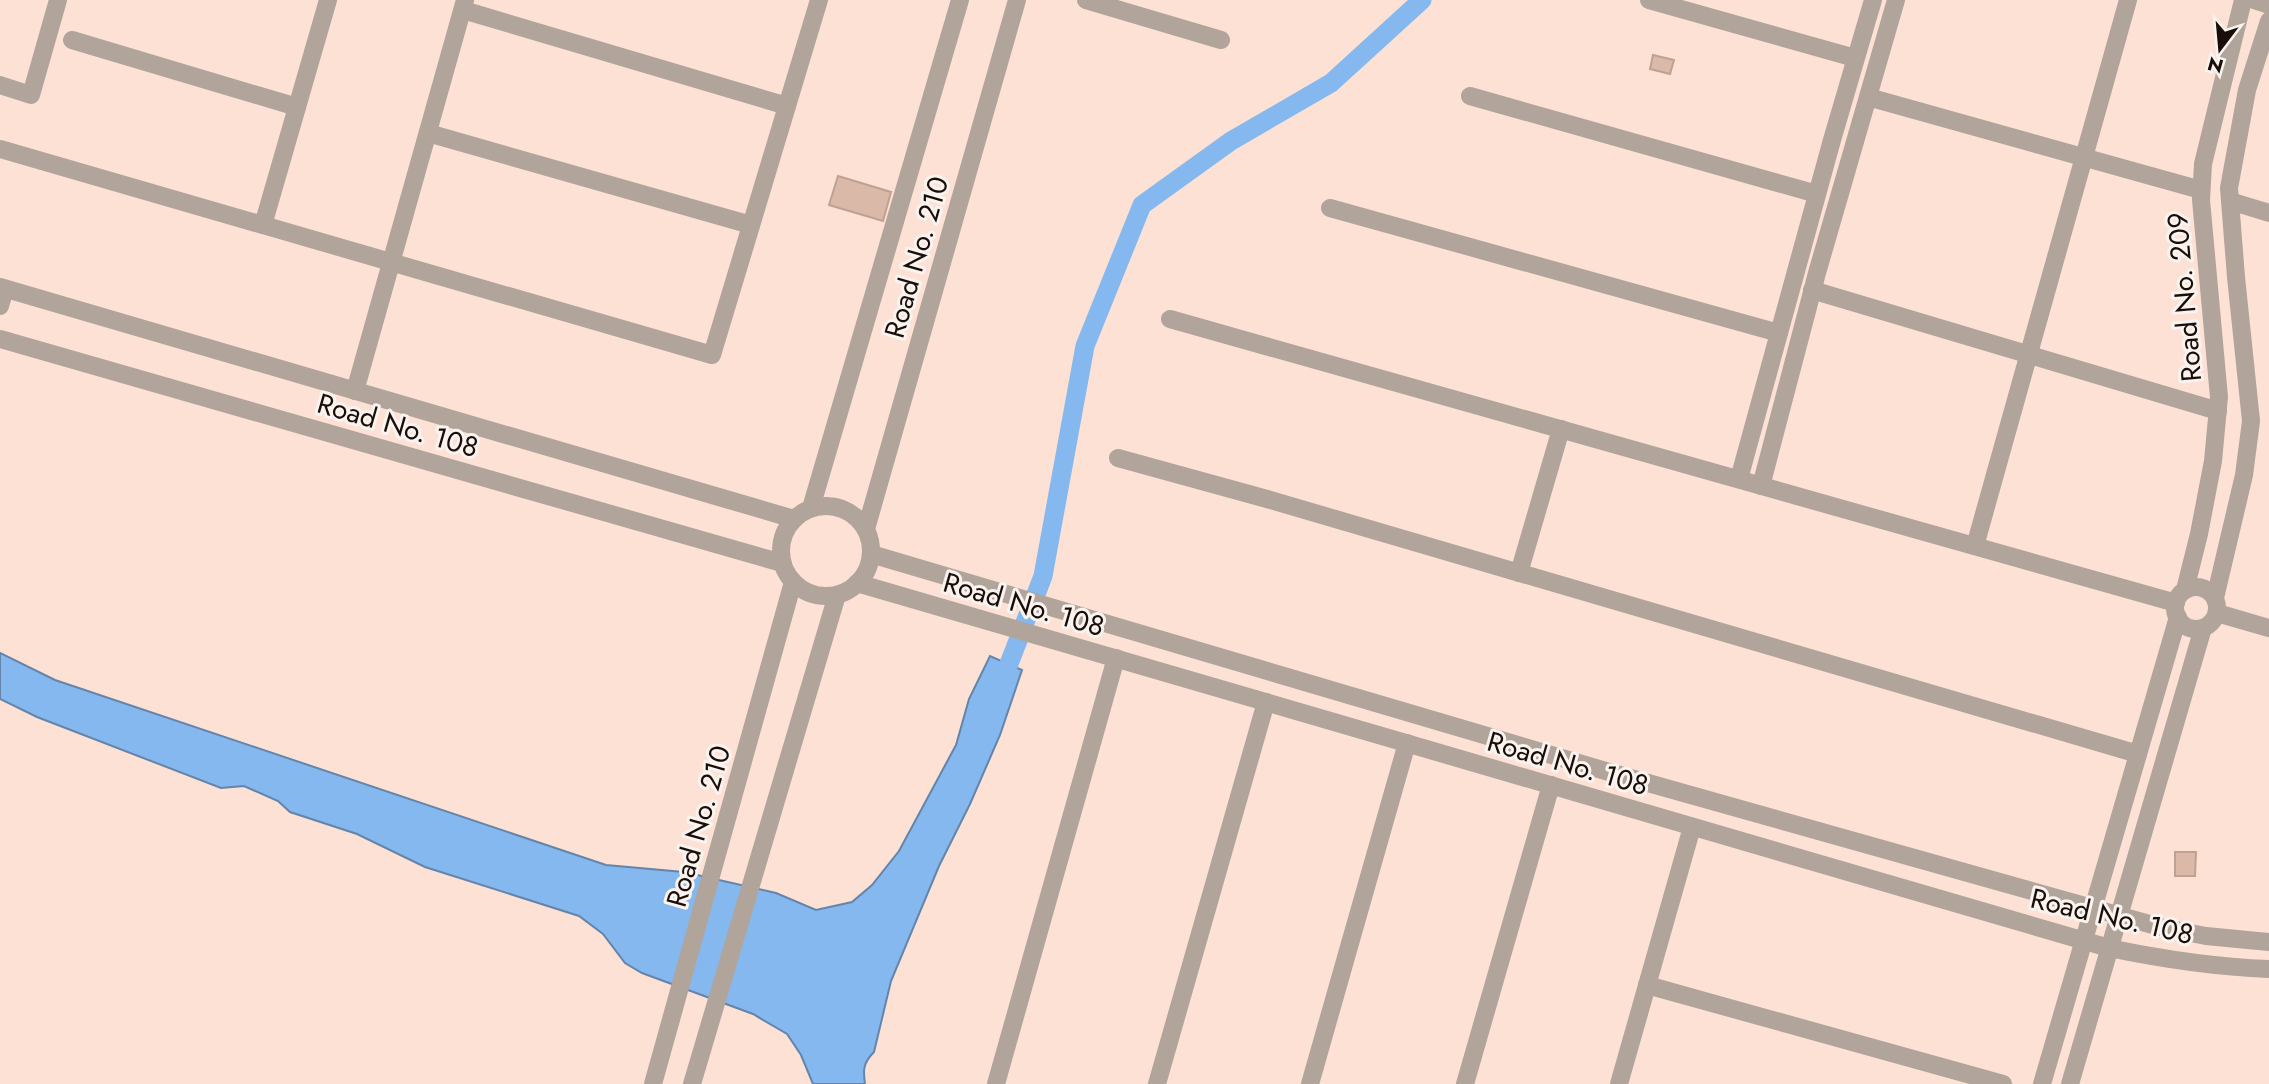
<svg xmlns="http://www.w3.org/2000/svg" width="2269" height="1084" font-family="Jost,sans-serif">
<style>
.water{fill:#84b8ef;stroke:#6485a9;stroke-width:2}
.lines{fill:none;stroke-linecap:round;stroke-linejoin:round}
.canal{stroke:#84b8ef;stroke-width:19}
.building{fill:#dbb9a9;stroke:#c1a091;stroke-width:2}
.minor{stroke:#b1a49b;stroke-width:18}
.labels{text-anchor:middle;stroke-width:6;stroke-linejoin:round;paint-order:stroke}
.street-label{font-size:28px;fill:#180d07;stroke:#faf3f0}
</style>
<rect width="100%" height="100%" fill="#fde1d4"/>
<path class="water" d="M0,653L55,680L606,865L684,872L776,893L816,910L852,902L872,885L899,851L956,745L969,699L990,656L1022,670L1000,735L970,804L939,866L891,981L874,1052C863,1063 863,1070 865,1084H813L801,1055L787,1034L753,1014L642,973L625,963L603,934L579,916L425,867L357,834L290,812L278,801L244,786L221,788L37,717L0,699Z"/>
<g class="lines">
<path class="canal" d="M1000,687L1043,576L1085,346L1142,205L1231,141L1331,83L1422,0"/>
</g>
<g class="building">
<path d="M1653,55L1674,60L1670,74L1650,69Z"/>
<path d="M838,176L891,192L883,221L829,205Z"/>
<path d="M2175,852H2196L2195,876H2175Z"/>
</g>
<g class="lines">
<g class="minor">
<path d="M1086,0L1221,40"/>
<path d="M1649,0L1855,58"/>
<path d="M2254,0L2269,5"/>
<path d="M463,10L787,106"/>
<path d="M72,40L297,107"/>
<path d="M0,85L31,95L58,0"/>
<path d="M1470,96L1817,194"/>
<path d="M1868,97L2201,190"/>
<path d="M428,133L751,225"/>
<path d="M0,149L712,355L819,0"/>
<path d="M2230,201L2269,213"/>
<path d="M1330,208L1779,333"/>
<path d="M263,225L328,0"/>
<path d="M0,287L794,519"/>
<path d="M1812,290L2218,411"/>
<path d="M0,306L5,289"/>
<path d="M1170,319L2176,603"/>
<path d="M0,339L782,563"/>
<path d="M355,391L465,0"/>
<path d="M1118,458L1267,499L2138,754"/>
<path d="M1739,479L1832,140L1873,0"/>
<path d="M1761,486L1817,273L1896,0"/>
<circle cx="826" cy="551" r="45"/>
<path d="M811,508L960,0"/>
<path d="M866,529L1017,0"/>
<path d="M1975,546L2128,0"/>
<path d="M871,554L1609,772L2160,927L2206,936L2269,942"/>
<path d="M1519,573L1561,429"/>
<path d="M857,583L2109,948C2162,959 2215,967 2269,969"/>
<circle cx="2196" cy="608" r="21"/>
<path d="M2185,590L2199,534L2213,461L2219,397L2201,200L2203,164L2243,0"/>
<path d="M2215,598L2244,475L2251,421L2236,277L2229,188L2247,90L2269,21"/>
<path d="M2217,613L2269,628"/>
<path d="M1647,985L2003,1084"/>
<path d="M653,1084L793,582"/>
<path d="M692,1084L837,595"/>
<path d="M996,1084L1116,658"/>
<path d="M1157,1084L1266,702"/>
<path d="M1310,1084L1407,743"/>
<path d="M1465,1084L1551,785"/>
<path d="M1619,1084L1692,827"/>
<path d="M2042,1084L2178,617"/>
<path d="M2070,1084L2203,628"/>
</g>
</g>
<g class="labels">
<g class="street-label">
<text transform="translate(916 257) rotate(-74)" y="10">Road No. 210</text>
<text transform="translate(2184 297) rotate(-95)" y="10">Road No. 209</text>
<text transform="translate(398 425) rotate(16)" y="10">Road No. 108</text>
<text transform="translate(1024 604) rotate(16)" y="10">Road No. 108</text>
<text transform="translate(1568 763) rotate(16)" y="10">Road No. 108</text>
<text transform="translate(698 826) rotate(-74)" y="10">Road No. 210</text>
<text transform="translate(2112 916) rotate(13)" y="10">Road No. 108</text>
</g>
</g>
<g transform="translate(2220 49) rotate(196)" stroke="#faf3f0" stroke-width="5" paint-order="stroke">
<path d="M0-5L12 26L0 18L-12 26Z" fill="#180d07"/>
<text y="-10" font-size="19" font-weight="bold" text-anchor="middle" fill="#180d07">N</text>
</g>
</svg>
